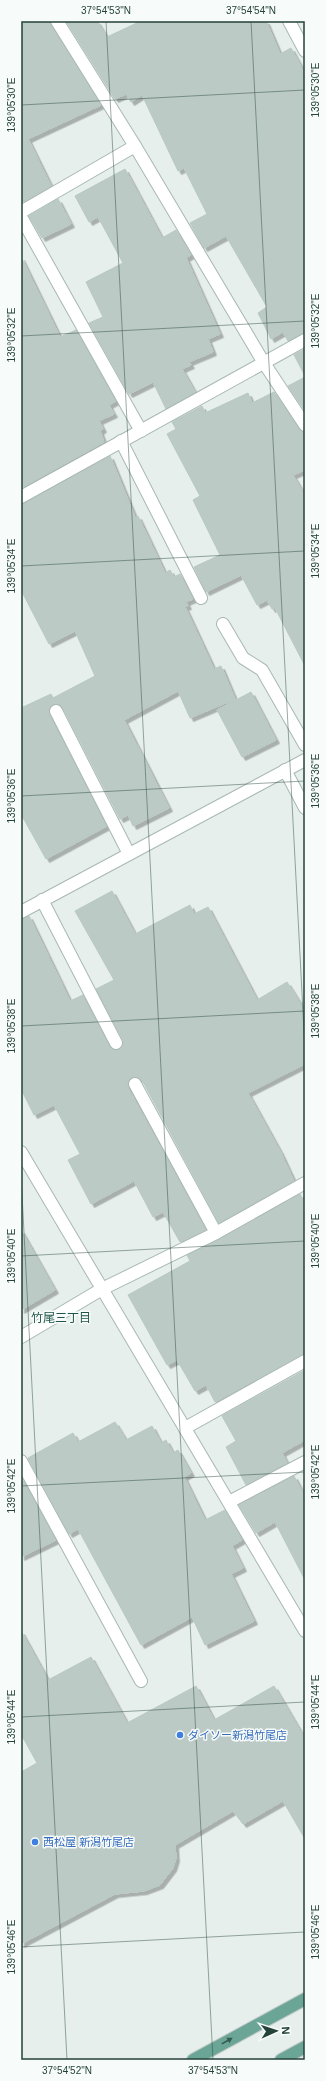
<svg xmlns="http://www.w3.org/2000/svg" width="326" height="2081" font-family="Helvetica,'Noto Sans JP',sans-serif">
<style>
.building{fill:#bbcac4;stroke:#b8c9c2;filter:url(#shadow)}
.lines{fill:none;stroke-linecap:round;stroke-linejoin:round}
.minor-casing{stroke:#a8b8b2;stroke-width:14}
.major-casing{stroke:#c2cac8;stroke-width:14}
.minor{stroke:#fff;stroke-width:12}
.major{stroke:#6aa596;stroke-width:12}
.oneway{fill:#365b51}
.ticks{fill:none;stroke:#24423a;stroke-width:1;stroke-opacity:0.45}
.shop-dot{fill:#3f7fe0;stroke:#f7fbf9;stroke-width:1.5}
.labels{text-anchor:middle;stroke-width:3;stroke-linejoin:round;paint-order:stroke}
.shop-label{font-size:11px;fill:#366cbe;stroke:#f7fbf9;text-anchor:start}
.neighbourhood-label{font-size:12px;fill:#1f5548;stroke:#f7fbf9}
.neatline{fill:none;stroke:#24423a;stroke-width:1.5}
.ticks-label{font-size:10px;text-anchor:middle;fill:#24423a}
</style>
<defs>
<filter id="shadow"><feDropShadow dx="3.5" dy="3.5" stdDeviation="0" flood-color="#0004"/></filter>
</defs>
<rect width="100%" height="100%" fill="#e6efeb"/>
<g class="building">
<path d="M21,21H50L101,105L28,139L51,186L21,203Z"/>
<path d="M66,21H97L107,37L141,21H266L280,54L291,48L305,74V333L288,341L283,332L271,339L258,313L267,307L226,236L204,248L190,223L207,214L184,168L178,171L142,95L131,102L126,94L115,99Z"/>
<path d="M125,169L162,238L176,230L191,255L186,258L220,334L208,339L213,352L189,362L191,365L182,369L195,392L166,409L153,382L129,394L89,323L103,317L86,282L123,263L98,217L89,222L75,196Z"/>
<path d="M58,199L71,224L42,238L29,216Z"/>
<path d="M21,257L60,337L76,330L116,401L109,405L114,414L99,421L103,429L100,431L104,442L21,488Z"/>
<path d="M305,349V376L294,355Z"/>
<path d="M305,377V411L288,386Z"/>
<path d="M274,392L299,429L305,432V470L293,475L305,496V666L275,608L272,609L267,600L257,605L241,575L206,592L194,567L220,555L193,500L200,496L167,434L176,429L172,422L202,406L205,413L248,393L252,403Z"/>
<path d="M110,456L135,517L138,516L165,573L170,570L174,577L180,574L193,599L186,602L188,606L185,607L214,669L221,666L235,699L190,718L178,691L124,720L169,808L133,826L128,815L120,819L63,708L57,704L52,705L49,710V714L107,826L46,859L21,814V708L51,694L53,698L95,676L75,631L49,644L21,590V504Z"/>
<path d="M251,692L276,740L242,757L217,710Z"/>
<path d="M112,891L135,934L190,905L194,914L208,907L257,1000L287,982L305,1011V1064L248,1093L280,1151L294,1181L219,1223L142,1080L135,1077L128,1080V1088L206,1230L180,1242L163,1212L153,1217L134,1181L91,1204L68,1160L80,1154L54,1105L34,1115L21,1089V919L29,916L70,1001L83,995L110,1047L116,1050L122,1047L123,1040L96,989L114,980L75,911Z"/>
<path d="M300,1194L305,1204V1354L215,1402L206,1385L195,1391L177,1360L167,1365L128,1295L190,1261L187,1255Z"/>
<path d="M21,1230L55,1290L21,1310Z"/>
<path d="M305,1370V1440L282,1453L287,1463L246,1485L226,1447L236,1441L222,1416Z"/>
<path d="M115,1422L126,1440L152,1426L161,1443L166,1440L173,1453L178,1450L191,1473L184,1477L205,1520L225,1510L242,1540L232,1546L243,1568L231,1574L254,1621L205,1645L192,1617L141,1645L78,1529L69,1534L28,1458L73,1433L78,1442Z"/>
<path d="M294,1476L305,1497V1580L275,1522L256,1533L239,1505Z"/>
<path d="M21,1477L56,1540L21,1557Z"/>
<path d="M21,1631L48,1680L91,1657L127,1723L196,1686L214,1720L274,1686L305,1739V1839L283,1801L243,1824L233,1811L175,1845L176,1858L173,1868L160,1885L144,1891L115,1894L21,1944V1772L37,1763L21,1734Z"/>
</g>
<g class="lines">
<defs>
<g id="minor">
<path d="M57,21L135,146L264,363L305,425"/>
<path d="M289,21L305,51"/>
<path d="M21,212L135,146"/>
<path d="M21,217L141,431"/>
<path d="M121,441L201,598"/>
<path d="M21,497L305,340"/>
<path d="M223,624L243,658L262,670L305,745"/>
<path d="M56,711L129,854"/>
<path d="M285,770L305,808"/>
<path d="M42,900L116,1043"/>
<path d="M21,912L305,760"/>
<path d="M135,1084L216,1233"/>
<path d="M21,1152L305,1631"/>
<path d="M21,1337L102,1289L216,1233L305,1183"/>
<path d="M185,1428L305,1361"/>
<path d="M21,1461L141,1681"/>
<path d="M229,1502L305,1462"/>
</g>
<g id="major">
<path d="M193,2060L305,1999"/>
<path d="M281,2060L305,2047"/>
</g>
</defs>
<use href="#minor" class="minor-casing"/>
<use href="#major" class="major-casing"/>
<use href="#minor" class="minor"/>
<use href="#major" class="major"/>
</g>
<defs><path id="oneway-solid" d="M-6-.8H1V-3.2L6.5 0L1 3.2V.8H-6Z"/></defs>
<use class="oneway" href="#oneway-solid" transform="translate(227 2041) rotate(-29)"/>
<path class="ticks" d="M106,21L213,2060M251,21L305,1050M21,105L305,90M21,336L305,321M21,566L305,551M21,796L305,781M21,1026L305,1011M21,1175L67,2060M21,1256L305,1241M21,1486L305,1472M21,1717L305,1702M21,1947L305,1932"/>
<g class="shop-dot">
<circle cx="180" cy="1735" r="4"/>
<circle cx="35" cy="1842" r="4"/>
</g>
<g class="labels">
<g class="shop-label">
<text x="188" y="1739">ダイソー新潟竹尾店</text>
<text x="43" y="1846">西松屋 新潟竹尾店</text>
</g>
<g class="neighbourhood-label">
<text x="61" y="1322">竹尾三丁目</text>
</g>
</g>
<rect width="326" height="2081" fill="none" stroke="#f7fbf9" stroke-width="44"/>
<g transform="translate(276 2031) rotate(87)" stroke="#f7fbf9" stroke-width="3" paint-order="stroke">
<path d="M0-3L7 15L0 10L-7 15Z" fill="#24423a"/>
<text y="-6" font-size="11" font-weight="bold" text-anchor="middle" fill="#24423a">N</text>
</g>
<rect x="22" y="22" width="282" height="2037" class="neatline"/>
<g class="ticks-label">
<text x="106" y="14">37°54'53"N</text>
<text x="251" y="14">37°54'54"N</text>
<text transform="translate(315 90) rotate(-90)" y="4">139°05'30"E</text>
<text transform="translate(11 105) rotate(-90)" y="4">139°05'30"E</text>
<text transform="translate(315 321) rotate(-90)" y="4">139°05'32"E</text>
<text transform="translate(11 335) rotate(-90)" y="4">139°05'32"E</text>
<text transform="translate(315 551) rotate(-90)" y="4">139°05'34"E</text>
<text transform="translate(11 566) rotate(-90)" y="4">139°05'34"E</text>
<text transform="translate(315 781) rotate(-90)" y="4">139°05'36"E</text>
<text transform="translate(11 796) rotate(-90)" y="4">139°05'36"E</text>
<text transform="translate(315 1011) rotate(-90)" y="4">139°05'38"E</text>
<text transform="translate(11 1026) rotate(-90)" y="4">139°05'38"E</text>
<text transform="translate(315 1241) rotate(-90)" y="4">139°05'40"E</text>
<text transform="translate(11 1256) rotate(-90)" y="4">139°05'40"E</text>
<text transform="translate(315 1472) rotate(-90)" y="4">139°05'42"E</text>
<text transform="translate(11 1486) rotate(-90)" y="4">139°05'42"E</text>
<text transform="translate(315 1702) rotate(-90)" y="4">139°05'44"E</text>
<text transform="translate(11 1717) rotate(-90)" y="4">139°05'44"E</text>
<text transform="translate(315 1932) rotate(-90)" y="4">139°05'46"E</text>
<text transform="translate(11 1947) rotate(-90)" y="4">139°05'46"E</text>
<text x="67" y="2074">37°54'52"N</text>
<text x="213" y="2074">37°54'53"N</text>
</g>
</svg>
